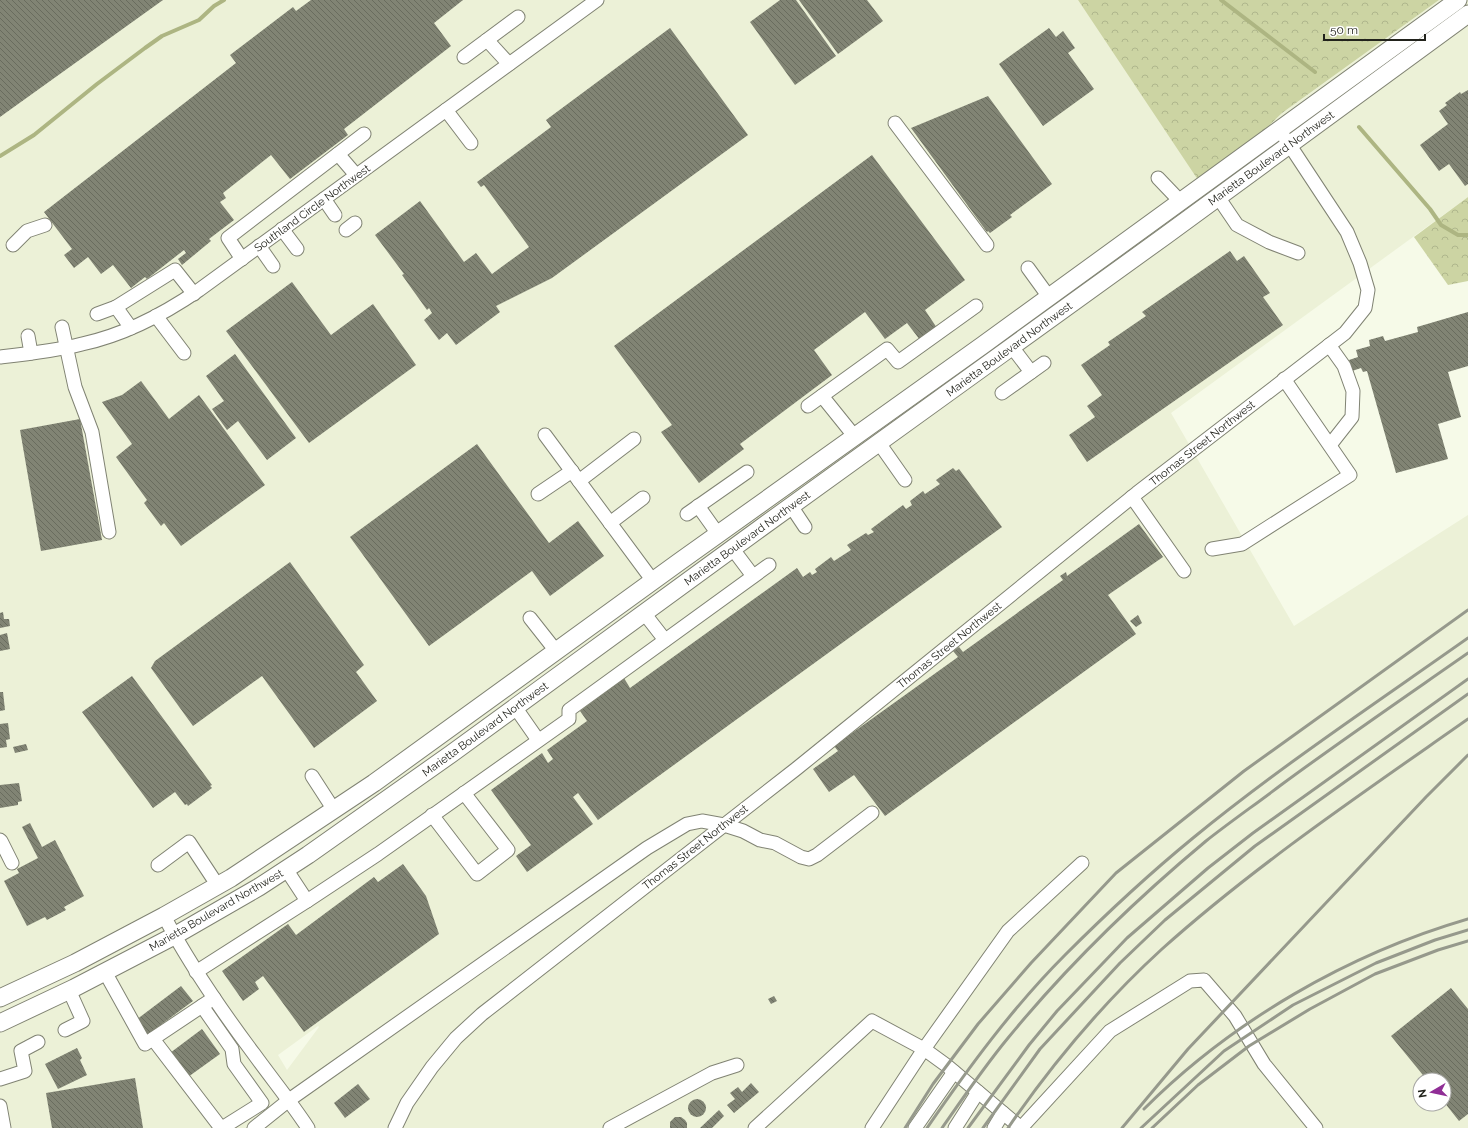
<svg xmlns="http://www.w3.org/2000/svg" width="1468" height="1128" font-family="Raleway,sans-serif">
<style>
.built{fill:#ecf1d7;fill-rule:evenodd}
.forest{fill:url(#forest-crowns)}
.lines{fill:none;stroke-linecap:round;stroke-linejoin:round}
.stream{stroke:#adb582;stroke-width:4}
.building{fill:url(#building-back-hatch)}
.minor-casing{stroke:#808373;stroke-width:15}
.major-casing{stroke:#808373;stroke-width:19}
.minor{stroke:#fff;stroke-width:13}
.major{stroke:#fff;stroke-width:17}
.rail{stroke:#96998c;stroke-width:3}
.labels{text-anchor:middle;stroke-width:4;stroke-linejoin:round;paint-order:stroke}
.street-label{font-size:11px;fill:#22231c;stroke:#fff}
</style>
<defs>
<pattern id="forest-crowns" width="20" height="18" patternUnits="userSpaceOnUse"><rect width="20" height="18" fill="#ccd4a3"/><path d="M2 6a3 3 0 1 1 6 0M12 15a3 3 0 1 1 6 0" fill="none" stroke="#afb68c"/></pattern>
<pattern id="building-back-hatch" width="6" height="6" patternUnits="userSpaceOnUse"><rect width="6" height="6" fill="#818474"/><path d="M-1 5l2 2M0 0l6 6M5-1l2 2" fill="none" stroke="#696c5e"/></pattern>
</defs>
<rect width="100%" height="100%" fill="#f6fae8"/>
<path class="built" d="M0,0H1078L1204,189L1282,113L1439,0H1468V197L1171,413L1294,626L1468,515V1128H0ZM318,1026L319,1027L287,1070L278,1055ZM1420,1080H1444V1104H1420Z"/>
<g class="forest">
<path d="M1078,0H1439L1282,113L1204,189Z"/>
<path d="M1468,197V281L1448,285L1414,237Z"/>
</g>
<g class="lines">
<g class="stream">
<path d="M1221,0L1315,72"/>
<path d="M1359,127L1430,209L1441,225L1458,235H1468"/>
<path d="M0,156L34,135L97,84L145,48L162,36L199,20L214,6L224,0"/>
</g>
</g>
<g class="building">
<path d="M0,0H163L0,117Z"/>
<path d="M311,0H463L434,23L451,46L344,129L348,135L290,179L271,155L223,193L226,198L220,202L234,220L209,239L211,241L182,265L178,259L186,253L184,250L147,279L145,277L131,288L113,265L101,274L88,257L74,268L64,255L72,249L44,212L236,63L230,55L293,7L296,11Z"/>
<path d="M780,0H796L836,56L795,85L750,22Z"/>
<path d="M799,0H867L883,21L838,54Z"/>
<path d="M670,28L748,135L552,278L496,306L500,312L456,345L447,333L439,340L424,320L432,313L429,308L427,310L402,275L404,274L375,235L420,201L464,262L476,253L492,274L529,247L484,185L481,187L477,182L551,127L546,120Z"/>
<path d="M1049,28L1056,37L1063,31L1075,48L1068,53L1094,89L1043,126L999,64Z"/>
<path d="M1468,90V184L1465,186L1449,164L1439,171L1420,145L1448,124L1439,111L1447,105L1445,103L1460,92L1461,94Z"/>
<path d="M988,96L1052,184L1010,215L1012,217L990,233L988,231L987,232L911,128Z"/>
<path d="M872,155L965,280L925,310L937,328L920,340L907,323L885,339L865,312L814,350L832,375L740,444L744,449L699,483L661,432L672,425L614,346Z"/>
<path d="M1230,251L1237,261L1244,256L1270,293L1263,297L1283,325L1087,462L1069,435L1095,417L1087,406L1102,395L1081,365L1110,345L1108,342L1146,316L1142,312Z"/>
<path d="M292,282L331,335L373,304L416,365L309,443L226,331Z"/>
<path d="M1468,312V366L1448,372L1461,417L1438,424L1448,459L1396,473L1367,371L1363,372L1361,368L1352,371L1349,360L1358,357L1356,350L1370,346L1369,340L1383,336L1385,341L1418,332L1417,327Z"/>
<path d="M235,354L296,438L267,460L238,421L227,430L212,409L224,401L206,376Z"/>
<path d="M141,381L169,419L199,395L265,485L181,546L164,523L161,526L144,503L147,500L116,457L132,444L102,402L122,395Z"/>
<path d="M80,419L102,540L41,551L20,430Z"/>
<path d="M477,444L549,543L578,521L604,556L550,596L532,571L429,646L350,537Z"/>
<path d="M953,468L956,471L959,469L1002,527L598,820L578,793L573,797L593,824L527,872L516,856L531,845L491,790L542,753L548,763L553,759L547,750L587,721L580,711L624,678L630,688L797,568L803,577L810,572L812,575L817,572L815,569L831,557L834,561L851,550L847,545L866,533L868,535L874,532L871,529L903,505L906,509L912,505L910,501L923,491L925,494L940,484L936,480Z"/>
<path d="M1139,524L1163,557L1108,595L1136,634L885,816L854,775L829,792L813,769L838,751L834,746L958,657L953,651L959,647L963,652L1063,580L1060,576L1066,572L1067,576Z"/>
<path d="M290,562L364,665L356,672L377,701L314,748L262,676L193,726L151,668L155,661Z"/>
<path d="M3,612L4,619H9L10,626L0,628V613Z"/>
<path d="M1138,615L1142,623L1136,627L1130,621Z"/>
<path d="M7,633L10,649L0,651V635Z"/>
<path d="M132,676L212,785L210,786L212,788L188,806L187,804L185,805L175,792L153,808L82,712Z"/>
<path d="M0,692H3L5,710L0,711Z"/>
<path d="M8,723L10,739L6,740L7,747L0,748V724Z"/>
<path d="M26,744L28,750L15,753L13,747Z"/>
<path d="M19,783L22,801L18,802V805L0,808V785Z"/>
<path d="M30,823L42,847L55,840L84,896L64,907L66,910L47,920L45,917L27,926L4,881L19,873L17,869L38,858L22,827Z"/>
<path d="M403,864L426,896L439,934L304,1032L263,976L255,982L259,989L243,1001L222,971L288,924L296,935L374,877L378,882Z"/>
<path d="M181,986L193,1001L147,1035L136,1020Z"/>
<path d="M1451,988L1468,1009V1114L1459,1121L1444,1102V1080H1427L1391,1036Z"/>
<path d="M774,996L777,1001L771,1004L768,999Z"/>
<path d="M202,1029L220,1054L188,1077L170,1053Z"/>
<path d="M77,1048L82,1058L80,1060L87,1075L58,1089L45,1064Z"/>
<path d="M135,1078L143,1128H52L46,1093Z"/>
<path d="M751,1083L759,1092L734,1113L727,1105L735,1099L730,1093L738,1087L742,1092Z"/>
<path d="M358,1084L370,1099L345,1118L334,1103Z"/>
<circle cx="697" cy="1108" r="9"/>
<path d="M719,1110L724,1116L712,1128H700Z"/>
<path d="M675,1117H681L685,1120L687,1123V1128H670V1122Z"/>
</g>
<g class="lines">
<defs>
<g id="minor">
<path d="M487,40L509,64"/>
<path d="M464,57L518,17"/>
<path d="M446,110L471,143"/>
<path d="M895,123L987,245"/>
<path d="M338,154L356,175"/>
<path d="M1158,178L1180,201"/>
<path d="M1218,197L1237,225L1269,242L1298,253"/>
<path d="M324,199L335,215"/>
<path d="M282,229L297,249"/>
<path d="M346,230L355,223"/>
<path d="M13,245L27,231L45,225"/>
<path d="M259,246L273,266"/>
<path d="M242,259L228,238L364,134"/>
<path d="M1028,268L1049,297"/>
<path d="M97,314L116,307"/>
<path d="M156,316L184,353"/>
<path d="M62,327L75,387L92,432L109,532"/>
<path d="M131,328L116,307L175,270L194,294"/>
<path d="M28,336L31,353"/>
<path d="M1329,345L1344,366L1353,391L1352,417L1330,445"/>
<path d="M1012,347L1031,372"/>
<path d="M0,357C27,354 55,351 82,344C124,335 164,314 199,290L597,0"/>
<path d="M1002,393L1044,363"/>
<path d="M822,396L855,437"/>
<path d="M808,406L887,349L898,362L976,306"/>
<path d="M545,435L653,581"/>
<path d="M879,443L905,480"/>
<path d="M579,481L634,439"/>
<path d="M538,494L572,471"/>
<path d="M1132,497L1184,571"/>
<path d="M698,506L718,534"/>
<path d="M791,506L805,527"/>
<path d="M687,514L747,472"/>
<path d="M610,523L643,498"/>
<path d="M732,548L753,576"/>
<path d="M1212,549L1242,544L1350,475L1284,379"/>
<path d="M644,613L665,640"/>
<path d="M530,618L556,651"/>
<path d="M515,707L538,740"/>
<path d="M312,776L334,810"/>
<path d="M432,815L477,874L508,850L464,793"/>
<path d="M0,840L1,841L12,863"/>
<path d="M158,865L189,842L218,886"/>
<path d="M286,869L307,901L378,854L569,719V710L769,565"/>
<path d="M164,916C190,965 221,1010 254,1054C272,1079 291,1102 308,1128"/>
<path d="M105,972L145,1044L214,998"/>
<path d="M196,972L307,901"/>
<path d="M202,1006L232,1049L234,1064L262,1103L222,1128"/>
<path d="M65,1030L83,1021L69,990"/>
<path d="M153,1039L221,1128"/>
<path d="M0,1079L25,1071L21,1051L38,1042"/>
<path d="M0,1106L4,1128"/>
<path d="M254,1128L289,1100L647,848L687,824L702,821L724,825L743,831L760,840L775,843L801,857L809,859L817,855L872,813"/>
<path d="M395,1128L407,1103L432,1067L456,1038L482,1014L796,769L1137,493L1345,333L1365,308L1368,290L1360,263L1347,232L1285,138"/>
<path d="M610,1128L712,1073L737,1065"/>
<path d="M755,1128L872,1021L924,1049L946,1065L1021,1128"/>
<path d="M872,1128L924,1049L1008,931L1082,863"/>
<path d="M915,1128L954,1072"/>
<path d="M955,1128L978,1092"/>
<path d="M994,1128L1003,1113"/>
<path d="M1021,1128L1110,1031L1190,981L1204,980L1235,1016L1264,1064L1316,1128"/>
</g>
<g id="major">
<path d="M0,998L75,963L164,916L231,878L374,783L679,562L983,345L1458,0"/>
<path d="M0,1023L74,988L174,936L259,887L308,855L451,754L762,527L1165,236L1468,14"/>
</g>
</defs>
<use href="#minor" class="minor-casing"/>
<use href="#major" class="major-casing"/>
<use href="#minor" class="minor"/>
<use href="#major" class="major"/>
<g class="rail">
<path d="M1144,1109C1232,1021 1348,954 1468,919"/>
<path d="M905,1128L933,1084L978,1024L1031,963L1116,873L1244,771L1468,610"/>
<path d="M927,1128C969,1067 1013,1007 1065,955C1106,914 1149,874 1193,838C1281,766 1376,703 1468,638"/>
<path d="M942,1128C963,1098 984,1067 1008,1038C1067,966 1134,901 1206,841C1230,822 1256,804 1281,785C1342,740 1405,697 1468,653"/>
<path d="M968,1128L1029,1045L1057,1011L1127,938L1208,868L1253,833L1468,679"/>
<path d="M983,1128L1040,1049L1120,963L1165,920L1255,846L1468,694"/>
<path d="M1008,1128C1052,1064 1104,1002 1162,949C1257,864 1364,792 1468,719"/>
<path d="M1122,1128L1188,1049L1426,797L1468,755"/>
<path d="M1141,1128L1224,1051L1293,1005L1376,963L1435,940L1468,930"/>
<path d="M1152,1128L1198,1085L1249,1046L1310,1009L1375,974L1438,950L1468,941"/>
</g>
</g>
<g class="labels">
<g class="street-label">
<text transform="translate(1271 158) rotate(-36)" y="4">Marietta Boulevard Northwest</text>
<text transform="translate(312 208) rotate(-36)" y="4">Southland Circle Northwest</text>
<text transform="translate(1009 349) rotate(-36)" y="4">Marietta Boulevard Northwest</text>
<text transform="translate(1202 443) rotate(-38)" y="4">Thomas Street Northwest</text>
<text transform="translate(747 538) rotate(-36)" y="4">Marietta Boulevard Northwest</text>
<text transform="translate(949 645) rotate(-39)" y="4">Thomas Street Northwest</text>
<text transform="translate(485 729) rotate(-36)" y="4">Marietta Boulevard Northwest</text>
<text transform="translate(695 847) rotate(-38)" y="4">Thomas Street Northwest</text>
<text transform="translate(216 910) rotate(-30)" y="4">Marietta Boulevard Northwest</text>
</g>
</g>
<g transform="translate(1432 1092) rotate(261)"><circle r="19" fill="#ffffff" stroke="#a7a7a4"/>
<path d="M0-3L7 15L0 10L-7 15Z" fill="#902e96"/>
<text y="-6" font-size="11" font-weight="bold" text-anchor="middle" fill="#22231c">N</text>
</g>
<path d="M1324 34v6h101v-6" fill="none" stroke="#22231c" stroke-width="2"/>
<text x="1330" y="34" font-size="12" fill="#22231c" stroke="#ffffff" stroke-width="3" paint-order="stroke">50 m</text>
</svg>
